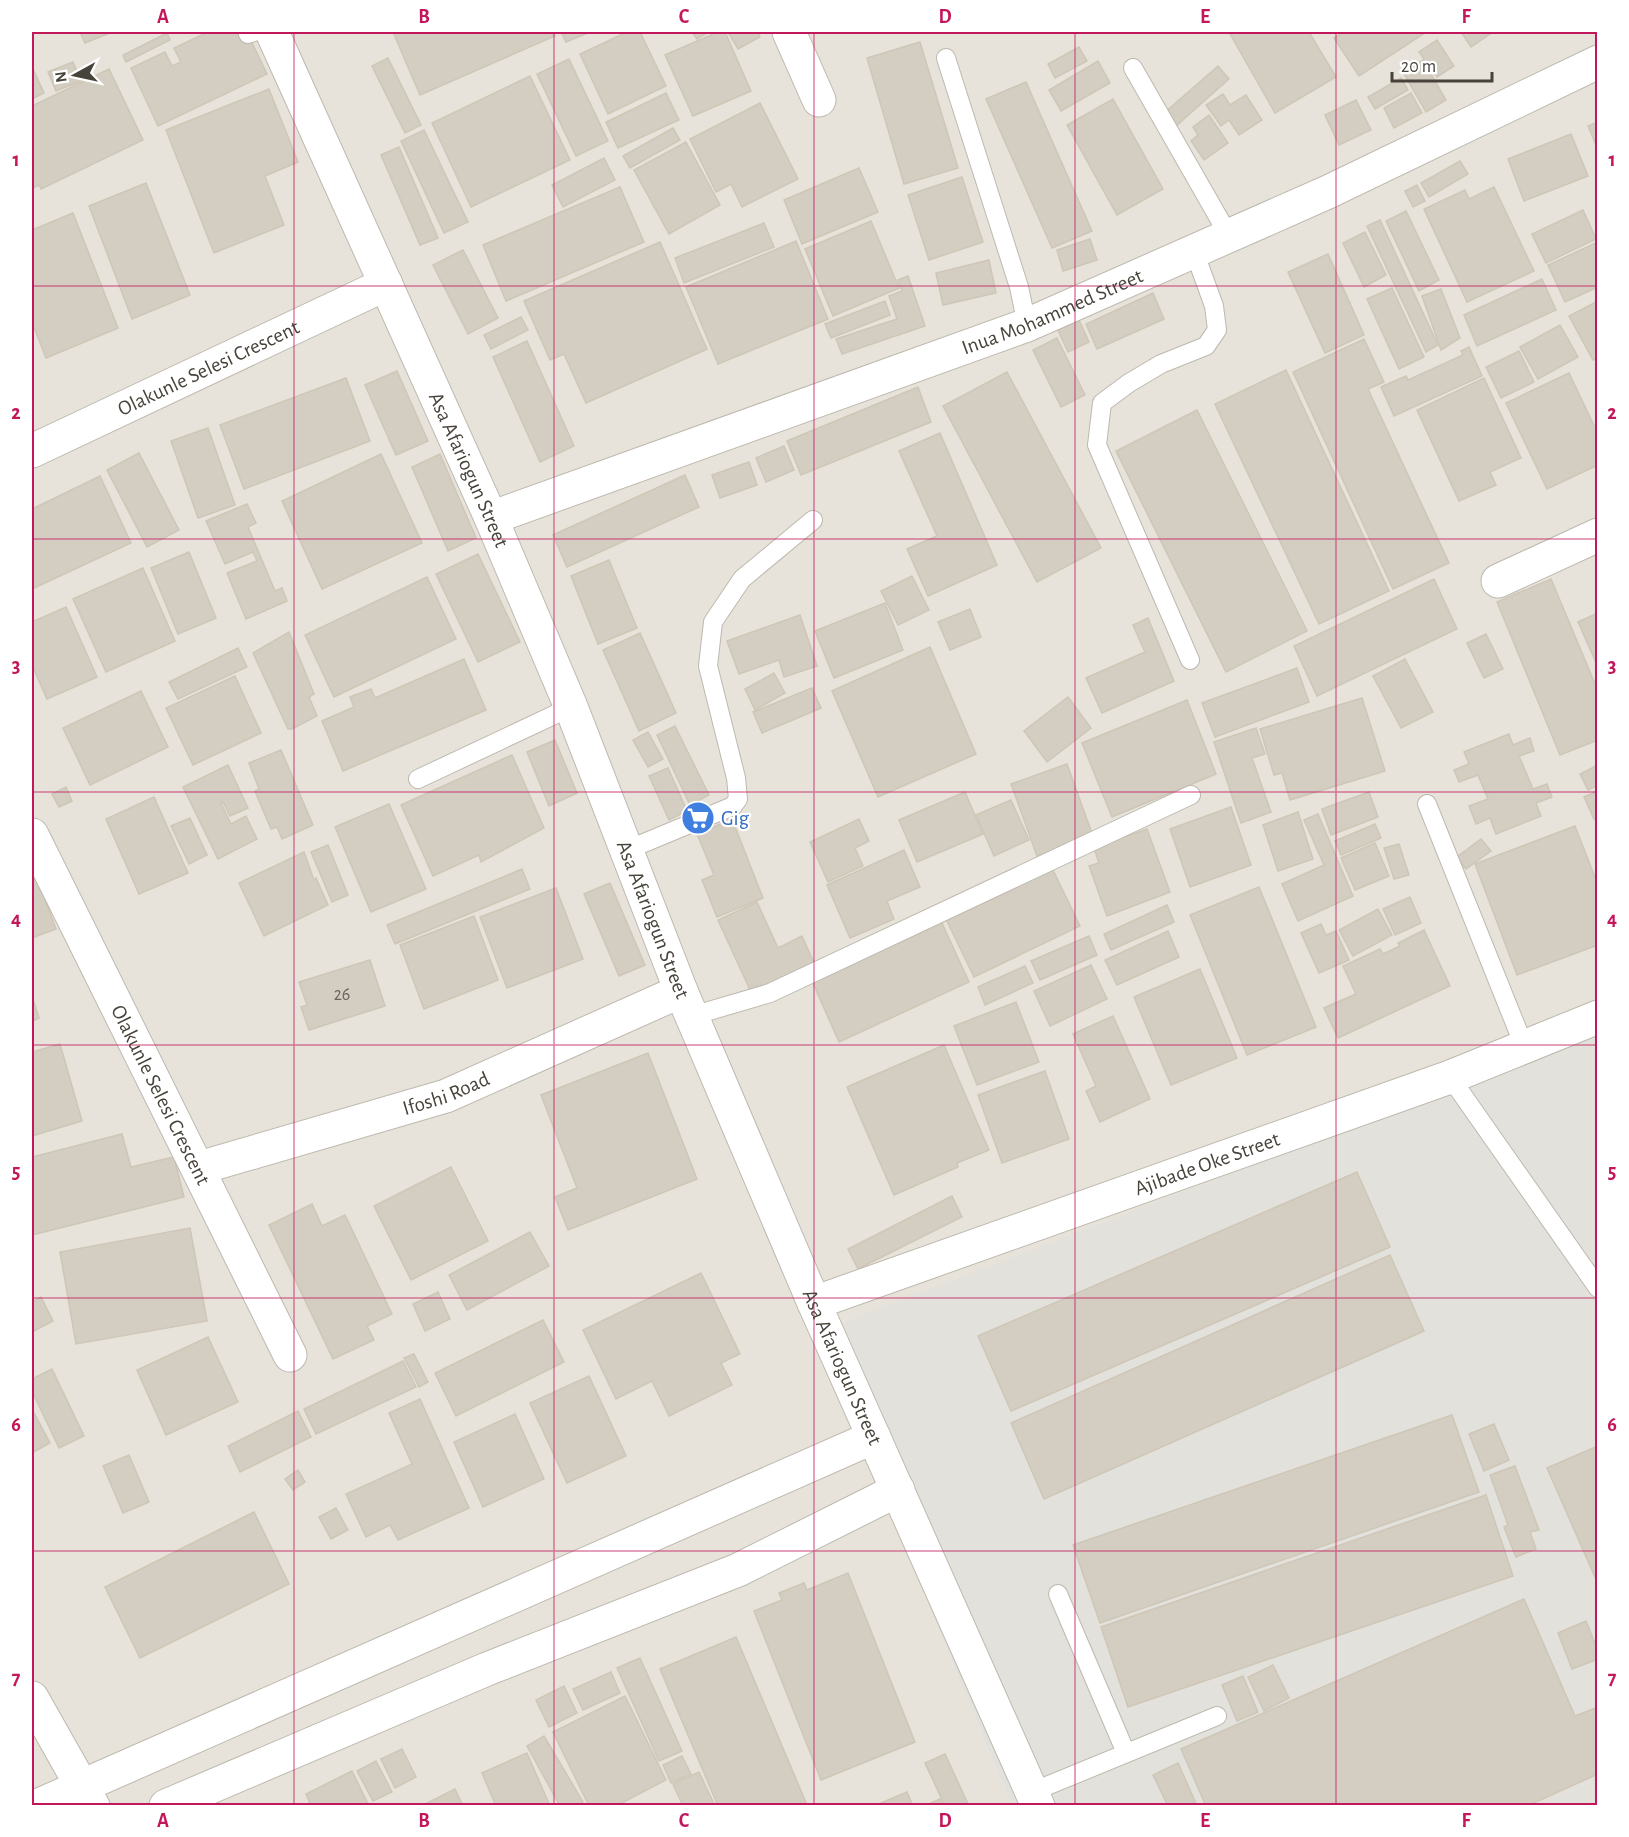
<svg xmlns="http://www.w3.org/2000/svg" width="1629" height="1837" font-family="'Alegreya Sans',sans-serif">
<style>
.residential{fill:#e7e3da}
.industrial{fill:#e3e1dc}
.building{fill:#d4cec2;stroke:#cec6b6;stroke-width:1.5}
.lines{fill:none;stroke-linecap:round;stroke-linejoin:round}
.service-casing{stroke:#beb9ae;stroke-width:20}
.minor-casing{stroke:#beb9ae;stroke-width:35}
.tertiary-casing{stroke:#beb9ae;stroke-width:35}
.service{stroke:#fff;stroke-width:18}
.minor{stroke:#fff;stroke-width:33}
.tertiary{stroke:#fff;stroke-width:33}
.grid{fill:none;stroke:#c2185b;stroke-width:1.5;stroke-opacity:0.55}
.labels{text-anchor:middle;stroke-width:4.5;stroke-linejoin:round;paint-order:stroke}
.number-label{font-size:18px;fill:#6a655c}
.street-label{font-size:21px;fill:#47423a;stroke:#fff}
.shop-label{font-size:21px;fill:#366cbe;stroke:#fff;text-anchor:start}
.neatline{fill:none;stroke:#c2185b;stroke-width:2}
.grid-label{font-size:20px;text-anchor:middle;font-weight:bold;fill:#c2185b}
</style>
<rect width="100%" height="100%" fill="#f4f1eb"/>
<path class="residential" d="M32,32H1597V1032L883,1496L1011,1805L32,1806Z"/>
<path class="industrial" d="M1597,1032V1805H1011L883,1496L811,1335Z"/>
<g class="building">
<path d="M80,32H112L85,43Z"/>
<path d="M208,32H247L267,74L158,126L131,68L165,52L172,66L181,62L174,48Z"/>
<path d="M393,32H553L555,36L420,95Z"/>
<path d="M561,32H590L566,42Z"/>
<path d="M627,32H640L666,86L608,114L580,54Z"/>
<path d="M692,32H709L697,39Z"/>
<path d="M718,32H725L751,91L693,116L665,55Z"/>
<path d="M728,32H758L760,37L738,49Z"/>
<path d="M1229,32H1309L1336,77L1275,113Z"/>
<path d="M1344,32H1424L1425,33L1359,76L1334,38Z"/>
<path d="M1461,32H1493L1471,47Z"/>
<path d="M167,33L170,40L126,62L123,55Z"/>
<path d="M1437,40L1454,66L1437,77L1419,52Z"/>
<path d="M920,42L958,168L904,184L867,58Z"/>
<path d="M1079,47L1087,61L1055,78L1048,64Z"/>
<path d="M388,58L421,125L405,133L372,66Z"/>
<path d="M569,59L608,141L576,156L537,74Z"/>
<path d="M1423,60L1446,100L1426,112L1403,72Z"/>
<path d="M1098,61L1110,83L1061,111L1049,90Z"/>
<path d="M73,62L77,72L84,69L88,78L56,91L48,72Z"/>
<path d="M1218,66L1229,79L1175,127L1163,114Z"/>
<path d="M32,67L44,93L32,99Z"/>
<path d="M109,69L143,140L41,189L39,185L32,188V106Z"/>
<path d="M530,76L570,160L471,207L432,123Z"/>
<path d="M1401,78L1408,90L1375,109L1368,97Z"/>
<path d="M1026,82L1092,231L1052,248L986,99Z"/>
<path d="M269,89L298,162L265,176L284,225L214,253L166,130Z"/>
<path d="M666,93L679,120L618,148L606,122Z"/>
<path d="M1411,93L1422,113L1394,128L1384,108Z"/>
<path d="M1223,94L1230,105L1246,95L1262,120L1239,135L1229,120L1221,126L1206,105Z"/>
<path d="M1113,99L1163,189L1117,215L1067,125Z"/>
<path d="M1356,100L1371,130L1339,145L1325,115Z"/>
<path d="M760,103L798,179L742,207L731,184L716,192L690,139Z"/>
<path d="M1209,115L1228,143L1204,160L1191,141L1198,135L1193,127Z"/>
<path d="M1598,122V150L1588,126Z"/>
<path d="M673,128L680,140L630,168L623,156Z"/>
<path d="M424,130L468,222L444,233L401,141Z"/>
<path d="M1571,134L1588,176L1524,201L1508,159Z"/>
<path d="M686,142L720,205L669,234L634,170Z"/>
<path d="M399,147L438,238L420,245L381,155Z"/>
<path d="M604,158L615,180L563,207L552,185Z"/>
<path d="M1460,161L1468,174L1429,197L1421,183Z"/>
<path d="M859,168L878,212L802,244L784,200Z"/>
<path d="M962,177L983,242L929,260L908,195Z"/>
<path d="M146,183L190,295L132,319L89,206Z"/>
<path d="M1417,185L1425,201L1413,207L1405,191Z"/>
<path d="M620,187L644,242L506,301L483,245Z"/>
<path d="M1494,187L1534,271L1467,302L1424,209L1465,190L1469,199Z"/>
<path d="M1583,210L1596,239L1546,263L1532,234Z"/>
<path d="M1406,211L1439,280L1419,291L1386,221Z"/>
<path d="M73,213L118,328L46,358L32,322V230Z"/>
<path d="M1380,220L1438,345L1426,352L1367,226Z"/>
<path d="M871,221L899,288L833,316L805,249Z"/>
<path d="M764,223L774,247L684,283L675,258Z"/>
<path d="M1365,232L1386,275L1364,287L1343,243Z"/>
<path d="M1090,239L1097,260L1063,271L1057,250Z"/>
<path d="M796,241L828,319L718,364L686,287Z"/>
<path d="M660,242L707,349L586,403L564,354L550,360L524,301Z"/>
<path d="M1598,242V287L1565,302L1548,265Z"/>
<path d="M463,250L498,318L468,334L433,265Z"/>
<path d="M1328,254L1364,335L1325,353L1288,272Z"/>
<path d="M989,260L996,293L943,305L936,273Z"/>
<path d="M908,276L925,326L842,354L836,339L897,319L889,296L902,291L898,280Z"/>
<path d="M1542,279L1556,310L1477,346L1464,315Z"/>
<path d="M1392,288L1424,357L1399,369L1367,299Z"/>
<path d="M1441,289L1460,338L1441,350L1422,296Z"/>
<path d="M1153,293L1164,319L1097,349L1086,324Z"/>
<path d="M885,301L890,315L831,338L825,324Z"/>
<path d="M1598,301V358L1593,360L1569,316Z"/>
<path d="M521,317L528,330L491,349L484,335Z"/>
<path d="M1079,320L1089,342L1068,352L1058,330Z"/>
<path d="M1560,325L1578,357L1538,379L1520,347Z"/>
<path d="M1057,338L1085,395L1061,407L1033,350Z"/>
<path d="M1364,339L1384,382L1368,389L1449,563L1393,589L1293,372Z"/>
<path d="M527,341L574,446L540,462L493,357Z"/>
<path d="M1469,347L1482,376L1394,416L1381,387L1406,376L1408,380L1463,355L1461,351Z"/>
<path d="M1519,351L1534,382L1501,398L1486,367Z"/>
<path d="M1286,370L1389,591L1319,624L1215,404Z"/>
<path d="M397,371L428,441L396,455L365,385Z"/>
<path d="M1007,372L1101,548L1037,582L943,406Z"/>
<path d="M1569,373L1598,434V465L1547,489L1506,403Z"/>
<path d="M346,378L370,441L244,489L220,425Z"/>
<path d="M1484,378L1521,458L1490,472L1496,485L1459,501L1417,410Z"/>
<path d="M918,387L931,422L801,475L787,441Z"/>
<path d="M1197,410L1307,631L1226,672L1116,451Z"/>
<path d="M208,428L235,505L198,518L171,441Z"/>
<path d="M940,433L997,565L928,596L907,549L937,536L899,451Z"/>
<path d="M784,446L794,470L766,482L756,458Z"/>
<path d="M139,453L179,530L147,547L107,470Z"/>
<path d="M381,454L422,543L322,589L282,501Z"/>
<path d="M440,454L476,538L448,551L412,467Z"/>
<path d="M749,462L757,485L720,498L712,475Z"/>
<path d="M685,475L699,507L567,567L553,535Z"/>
<path d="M100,476L131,543L32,589V509Z"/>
<path d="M247,504L256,523L248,527L275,591L282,588L287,601L246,619L227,573L257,561L253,552L225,564L206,521Z"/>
<path d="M189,552L216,618L178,634L151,568Z"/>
<path d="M478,554L520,642L478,662L436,574Z"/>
<path d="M609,560L637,628L598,644L571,576Z"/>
<path d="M143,568L175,641L106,672L73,599Z"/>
<path d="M912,576L929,610L898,625L881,591Z"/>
<path d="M427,577L456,639L334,697L305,635Z"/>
<path d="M1434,579L1457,629L1317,696L1294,646Z"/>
<path d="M1551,579L1598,691V740L1560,755L1497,602Z"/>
<path d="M885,603L903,650L834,678L815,631Z"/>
<path d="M66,607L97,677L47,699L32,665V622Z"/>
<path d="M970,609L981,637L950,650L938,622Z"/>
<path d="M1598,613V667L1578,622Z"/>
<path d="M800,615L817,666L784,677L779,660L739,674L727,641Z"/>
<path d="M1148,618L1174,681L1102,713L1086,678L1145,652L1133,625Z"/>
<path d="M289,632L314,694L309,697L317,716L292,729H288L253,653Z"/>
<path d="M640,633L676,713L639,731L603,650Z"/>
<path d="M1486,634L1503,669L1484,678L1467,643Z"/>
<path d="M930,647L976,754L878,797L832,691Z"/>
<path d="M238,648L247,667L178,699L169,682Z"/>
<path d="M464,659L486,710L343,771L322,721L354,707L350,697L371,689L375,698Z"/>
<path d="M1405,659L1433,712L1401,728L1373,676Z"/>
<path d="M1297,668L1309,702L1215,737L1202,703Z"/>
<path d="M774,673L785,693L755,710L745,689Z"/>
<path d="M235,676L261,733L193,765L166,708Z"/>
<path d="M812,688L821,708L762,733L753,712Z"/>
<path d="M141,691L168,747L90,785L63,728Z"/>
<path d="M1068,697L1091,728L1047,762L1024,731Z"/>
<path d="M1362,698L1385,771L1290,800L1282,773L1274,775L1260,729Z"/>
<path d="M1187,700L1216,774L1112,817L1082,743Z"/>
<path d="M675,726L709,795L690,805L657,735Z"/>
<path d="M1256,728L1265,754L1252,758L1271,812L1241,823L1214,742Z"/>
<path d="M648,732L663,759L648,767L633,740Z"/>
<path d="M1509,734L1513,745L1530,738L1534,751L1519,756L1533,789L1547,784L1552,797L1536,803L1541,816L1496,834L1490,818L1476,824L1469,806L1488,799L1478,775L1459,782L1454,770L1469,764L1464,752Z"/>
<path d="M555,740L577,793L549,806L527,752Z"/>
<path d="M281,750L313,825L282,839L277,827L271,829L255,791L259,789L249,763Z"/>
<path d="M512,755L544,828L481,862L479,855L433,876L401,805Z"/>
<path d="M1067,764L1093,836L1037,856L1011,784Z"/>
<path d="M228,765L248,808L230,816L223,802L221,803L231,824L246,816L257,839L218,859L183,787Z"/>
<path d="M1598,765V785L1588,790L1580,774Z"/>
<path d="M668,768L687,811L669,820L649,776Z"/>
<path d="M66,787L72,801L59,807L52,794Z"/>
<path d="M1598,791V818L1594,819L1584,797Z"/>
<path d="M965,792L983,834L917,862L899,820Z"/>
<path d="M1369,792L1378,817L1331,835L1322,809Z"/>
<path d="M154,797L188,873L139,894L106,819Z"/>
<path d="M1011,800L1029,840L994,856L976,815Z"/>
<path d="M389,804L426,889L371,912L335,827Z"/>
<path d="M1231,807L1251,865L1190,887L1170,829Z"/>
<path d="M1298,812L1313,859L1278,871L1263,825Z"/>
<path d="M1318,814L1353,896L1298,921L1282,884L1324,865L1304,820Z"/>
<path d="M190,818L207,855L189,864L171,826Z"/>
<path d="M732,819L763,898L717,917L702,880L714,875L697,834Z"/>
<path d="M859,819L869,841L855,848L863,866L828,882L810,842Z"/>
<path d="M1375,824L1381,838L1341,855L1335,841Z"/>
<path d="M1575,826L1598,885V945L1517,975L1475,864Z"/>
<path d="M1147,829L1170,892L1107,916L1089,866L1099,863L1094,848Z"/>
<path d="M1481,839L1491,851L1466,869L1457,857Z"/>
<path d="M1375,843L1389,876L1355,890L1341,858Z"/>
<path d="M1399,844L1409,875L1394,879L1384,848Z"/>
<path d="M328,845L348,895L332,902L311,852Z"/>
<path d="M904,850L920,887L887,901L894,919L850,938L827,885Z"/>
<path d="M304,852L314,880L316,878L328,905L264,936L239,883Z"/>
<path d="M1052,868L1080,926L974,977L946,919Z"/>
<path d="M522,869L530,889L395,944L387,925Z"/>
<path d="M36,875L56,929L32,938V877Z"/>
<path d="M610,883L645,965L619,976L584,894Z"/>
<path d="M1259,887L1316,1027L1247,1055L1190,915Z"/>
<path d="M556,888L583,959L507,988L480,917Z"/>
<path d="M1410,897L1421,923L1395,935L1383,909Z"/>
<path d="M757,902L778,948L802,936L814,963L751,992L718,920Z"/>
<path d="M1167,905L1174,922L1111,950L1104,934Z"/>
<path d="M1378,909L1392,935L1353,956L1339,930Z"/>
<path d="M474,916L498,980L424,1009L400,945Z"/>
<path d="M941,921L969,982L839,1042L812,981Z"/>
<path d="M1321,924L1326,935L1336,931L1349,960L1319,973L1301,933Z"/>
<path d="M1424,930L1450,986L1338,1038L1324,1008L1356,994L1343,966L1380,949L1383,954L1400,946L1398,943Z"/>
<path d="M1168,931L1179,957L1117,985L1105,960Z"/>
<path d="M1089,936L1097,955L1040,980L1031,961Z"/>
<path d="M370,960L385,1006L309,1030L301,1007L307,1005L299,982Z"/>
<path d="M1091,965L1107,999L1050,1026L1034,991Z"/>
<path d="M1025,966L1033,983L985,1005L978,987Z"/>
<path d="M1200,969L1237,1058L1171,1085L1134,997Z"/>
<path d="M32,996L39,1018L32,1021Z"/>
<path d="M1016,1002L1039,1062L977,1085L954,1026Z"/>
<path d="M1113,1016L1150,1099L1100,1122L1086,1091L1096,1086L1073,1034Z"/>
<path d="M60,1044L82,1121L32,1136V1052Z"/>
<path d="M944,1045L989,1150L957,1163L958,1167L894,1195L847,1087Z"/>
<path d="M648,1053L697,1179L568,1230L555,1197L577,1188L541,1095Z"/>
<path d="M1045,1071L1069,1139L1002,1163L978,1095Z"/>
<path d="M122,1134L131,1167L174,1157L184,1197L32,1235V1157Z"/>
<path d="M451,1167L488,1241L411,1280L374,1206Z"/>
<path d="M1357,1172L1390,1247L1011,1411L978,1336Z"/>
<path d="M952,1196L962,1217L858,1269L848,1249Z"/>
<path d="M312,1204L322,1226L345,1215L392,1314L367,1326L374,1340L333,1359L269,1225Z"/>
<path d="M190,1228L207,1321L76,1344L60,1252Z"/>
<path d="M530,1232L549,1266L467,1310L449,1275Z"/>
<path d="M1390,1255L1424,1331L1044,1499L1011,1423Z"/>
<path d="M701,1273L740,1354L721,1363L732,1385L669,1416L652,1381L616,1399L583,1330Z"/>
<path d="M438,1292L450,1319L425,1331L413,1304Z"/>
<path d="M41,1297L53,1321L32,1332V1302Z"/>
<path d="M543,1320L564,1362L456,1416L435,1373Z"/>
<path d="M208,1337L238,1402L166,1435L137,1370Z"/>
<path d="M414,1354L428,1382L419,1387L404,1358Z"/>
<path d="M403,1361L416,1387L316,1434L304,1409Z"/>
<path d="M52,1369L84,1436L59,1448L32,1391V1379Z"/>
<path d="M589,1376L626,1456L567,1483L530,1403Z"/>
<path d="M420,1399L469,1508L398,1540L390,1525L366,1537L346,1494L412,1464L389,1413Z"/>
<path d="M32,1409L50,1443L32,1453Z"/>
<path d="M298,1411L311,1437L240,1472L228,1446Z"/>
<path d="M515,1414L544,1479L483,1507L454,1442Z"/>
<path d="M1452,1415L1479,1492L1100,1623L1073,1545Z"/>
<path d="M1494,1424L1509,1460L1484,1471L1469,1434Z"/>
<path d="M1598,1446V1584L1547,1468Z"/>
<path d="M129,1455L149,1502L123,1513L103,1466Z"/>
<path d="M1515,1466L1539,1530L1530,1532L1536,1549L1516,1557L1504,1527L1508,1525L1490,1475Z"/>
<path d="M298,1470L305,1482L293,1490L285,1479Z"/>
<path d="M1486,1495L1513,1576L1128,1707L1101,1627Z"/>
<path d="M336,1508L348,1530L331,1539L319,1517Z"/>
<path d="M254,1512L289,1584L140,1658L105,1587Z"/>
<path d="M848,1573L915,1742L821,1780L754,1611L782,1600L779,1593L804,1583L807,1590Z"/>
<path d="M1524,1599L1575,1716L1598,1707V1774L1527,1806H1206L1181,1749Z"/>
<path d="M1586,1621L1598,1651V1659L1572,1669L1558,1633Z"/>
<path d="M736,1637L807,1805L805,1806H718L660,1669Z"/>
<path d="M640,1658L682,1751L659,1761L617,1668Z"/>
<path d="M1273,1665L1289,1698L1264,1711L1248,1677Z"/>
<path d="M611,1672L620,1693L583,1710L573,1689Z"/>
<path d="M1243,1676L1258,1712L1237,1721L1222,1685Z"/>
<path d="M564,1686L577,1713L549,1727L536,1700Z"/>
<path d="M625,1696L666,1780L616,1806H589L553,1732Z"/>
<path d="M544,1736L583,1802L577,1806H560L527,1746Z"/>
<path d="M402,1749L416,1777L395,1788L381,1759Z"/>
<path d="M527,1753L550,1806H496L482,1773Z"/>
<path d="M945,1754L969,1806H945L925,1763Z"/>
<path d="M682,1756L691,1774L671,1783L663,1765Z"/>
<path d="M376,1761L392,1792L373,1801L357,1771Z"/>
<path d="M1178,1763L1197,1806H1168L1153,1775Z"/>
<path d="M352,1771L368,1804L311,1806L306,1794Z"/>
<path d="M699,1772L715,1806H683L673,1784Z"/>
<path d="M455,1789L463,1806H426L425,1804Z"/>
<path d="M907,1792L913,1806H874Z"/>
<path d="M940,1799L943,1806H924Z"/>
</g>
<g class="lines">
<defs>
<g id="service">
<path d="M248,34L254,32"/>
<path d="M946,58L1019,287L1027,325"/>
<path d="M1133,68L1229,236"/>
<path d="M1190,660L1097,445L1102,403L1129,383L1161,364L1206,346L1217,330L1214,306L1194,251"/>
<path d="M418,779L571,707"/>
<path d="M1427,804L1524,1046"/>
<path d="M627,850L733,806L738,799L736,778L708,666L713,622L742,579L813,520"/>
<path d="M692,1016L770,993L1191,795"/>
<path d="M1450,1077L1598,1288"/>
<path d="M1058,1594L1126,1753"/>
<path d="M1032,1792L1217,1716"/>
</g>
<g id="minor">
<path d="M789,32L819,100"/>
<path id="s1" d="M32,451L386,284"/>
<path id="s2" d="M491,518L1027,325L1328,192L1598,62"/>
<path d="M1498,581L1598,535"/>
<path id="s3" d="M32,835L290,1355"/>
<path id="s4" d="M199,1168L446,1096L681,991"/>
<path id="s5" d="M814,1303L1450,1077L1598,1017"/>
</g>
<g id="tertiary">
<path id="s6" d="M272,32L491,518L571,707L681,991L814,1303L1038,1806"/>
<path d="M32,1698L93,1806"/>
<path d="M37,1806L874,1437"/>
<path d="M166,1806L487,1669L738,1570L898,1490"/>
</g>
</defs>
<use href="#service" class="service-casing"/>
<use href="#minor" class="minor-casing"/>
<use href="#tertiary" class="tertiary-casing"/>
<use href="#service" class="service"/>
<use href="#minor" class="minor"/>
<use href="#tertiary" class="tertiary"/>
</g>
<path class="grid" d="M294,32V1806M554,32V1806M814,32V1806M1075,32V1806M1336,32V1806M32,286H1598M32,539H1598M32,792H1598M32,1045H1598M32,1298H1598M32,1551H1598"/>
<defs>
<symbol id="supermarket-disc" viewBox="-11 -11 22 22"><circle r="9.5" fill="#3f7fe0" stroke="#fff"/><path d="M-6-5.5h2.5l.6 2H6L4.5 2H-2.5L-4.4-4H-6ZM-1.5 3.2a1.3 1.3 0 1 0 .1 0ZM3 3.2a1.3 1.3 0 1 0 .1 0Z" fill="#fff"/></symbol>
</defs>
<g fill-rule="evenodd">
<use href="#supermarket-disc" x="679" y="799" width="38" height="38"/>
</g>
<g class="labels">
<g class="number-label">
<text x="342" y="1000">26</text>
</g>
<g class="street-label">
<text dy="7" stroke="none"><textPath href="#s2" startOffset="598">Inua Mohammed Street</textPath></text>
<text dy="7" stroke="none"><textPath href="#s1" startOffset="195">Olakunle Selesi Crescent</textPath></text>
<text dy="7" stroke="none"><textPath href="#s6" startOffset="480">Asa Afariogun Street</textPath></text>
<text dy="7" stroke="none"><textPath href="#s6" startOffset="966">Asa Afariogun Street</textPath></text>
<text dy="7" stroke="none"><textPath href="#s4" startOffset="258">Ifoshi Road</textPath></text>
<text dy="7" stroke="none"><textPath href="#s3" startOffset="290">Olakunle Selesi Crescent</textPath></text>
<text dy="7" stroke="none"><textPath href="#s5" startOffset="417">Ajibade Oke Street</textPath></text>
<text dy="7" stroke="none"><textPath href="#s6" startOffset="1452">Asa Afariogun Street</textPath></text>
</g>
<g class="shop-label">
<text x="721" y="825">Gig</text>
</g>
</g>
<rect width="1629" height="1837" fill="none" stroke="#ffffff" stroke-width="66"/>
<g transform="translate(75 75) rotate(262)" stroke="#ffffff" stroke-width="4.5" paint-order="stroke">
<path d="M0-4.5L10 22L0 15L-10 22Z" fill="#47423a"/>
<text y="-9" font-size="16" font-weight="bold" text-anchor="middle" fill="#47423a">N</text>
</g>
<path d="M1392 72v9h100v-9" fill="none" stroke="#47423a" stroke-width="3"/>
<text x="1401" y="72" font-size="18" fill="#47423a" stroke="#ffffff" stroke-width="4.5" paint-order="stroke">20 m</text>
<rect x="33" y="33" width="1563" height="1771" class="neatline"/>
<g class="grid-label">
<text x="163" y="23">A</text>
<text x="424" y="23">B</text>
<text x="684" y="23">C</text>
<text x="945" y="23">D</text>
<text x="1205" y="23">E</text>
<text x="1466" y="23">F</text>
<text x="16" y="166">1</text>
<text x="1612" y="166">1</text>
<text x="16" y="419">2</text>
<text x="1612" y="419">2</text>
<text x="16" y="672">3</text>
<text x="1612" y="672">3</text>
<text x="16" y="925">4</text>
<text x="1612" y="925">4</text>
<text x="16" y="1178">5</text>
<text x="1612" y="1178">5</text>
<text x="16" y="1431">6</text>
<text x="1612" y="1431">6</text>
<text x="16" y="1684">7</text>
<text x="1612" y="1684">7</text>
<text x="163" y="1827">A</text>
<text x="424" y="1827">B</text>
<text x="684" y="1827">C</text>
<text x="945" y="1827">D</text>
<text x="1205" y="1827">E</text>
<text x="1466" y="1827">F</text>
</g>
</svg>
